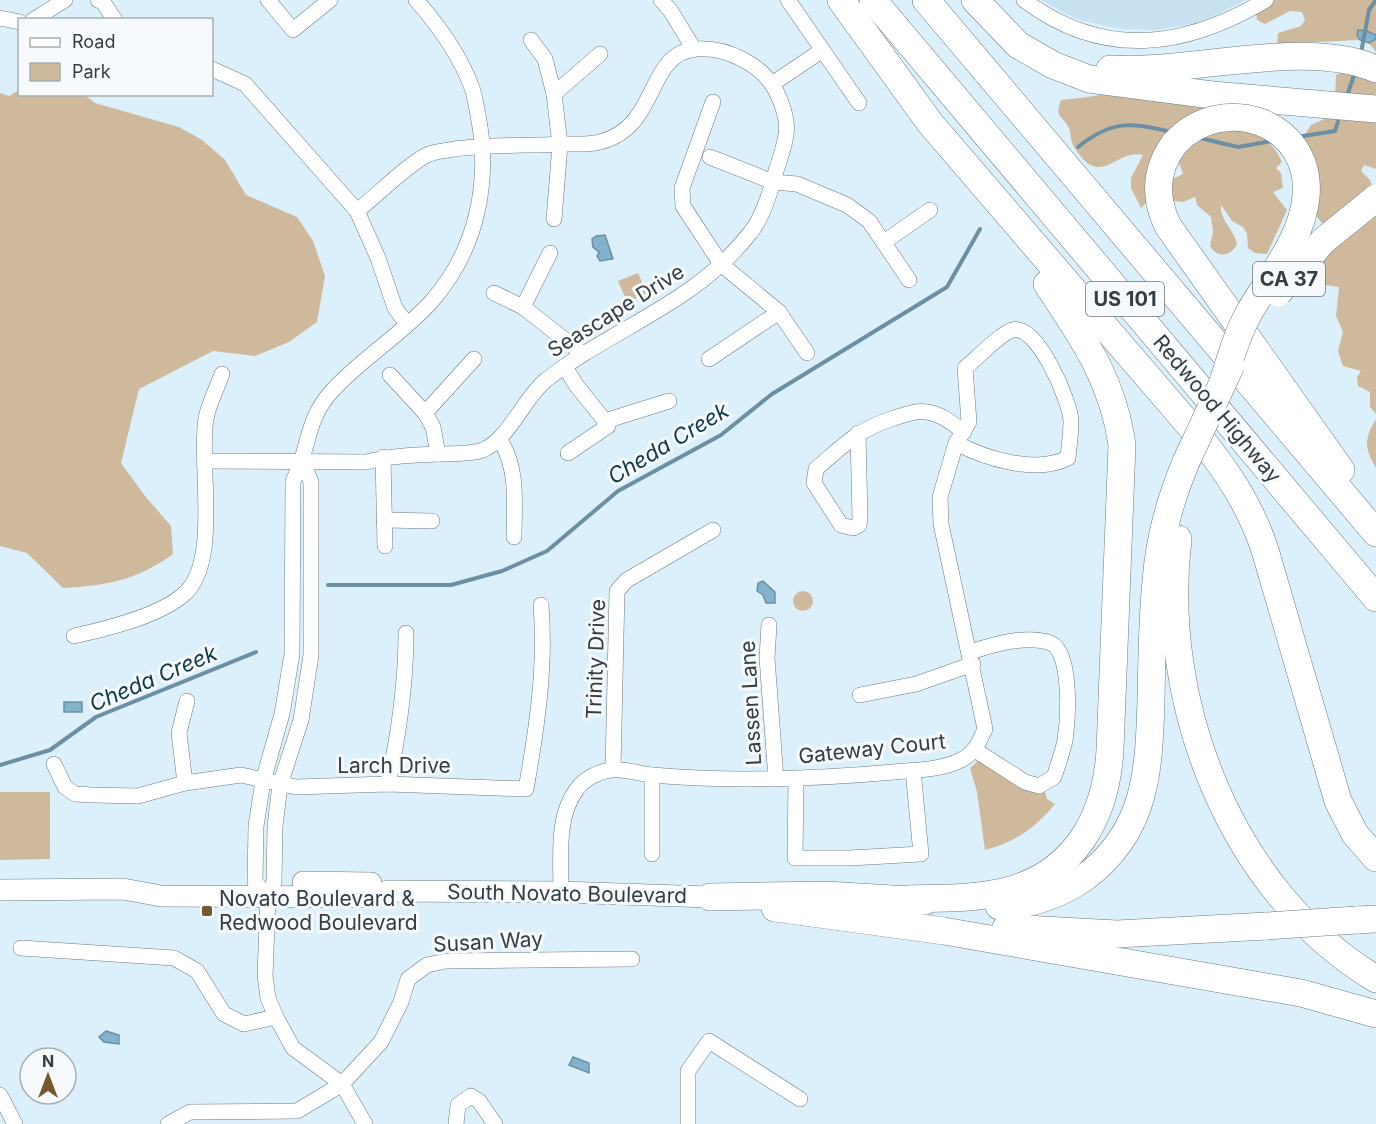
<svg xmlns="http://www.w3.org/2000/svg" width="1376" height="1124" font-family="Inter,sans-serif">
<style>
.built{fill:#c8e2f2}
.green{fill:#ceb99c}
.water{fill:#83b2cc;stroke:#6c8fa3;stroke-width:1.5}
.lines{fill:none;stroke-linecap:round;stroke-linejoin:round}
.stream{stroke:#6c8fa3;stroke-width:4}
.street-casing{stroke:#697a84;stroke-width:16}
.secondary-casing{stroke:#697a84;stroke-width:22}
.highway-casing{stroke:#697a84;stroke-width:28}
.street{stroke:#fff;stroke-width:15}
.secondary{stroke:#fff;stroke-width:21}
.highway{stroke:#fff;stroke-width:27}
.highway-bridge-casing{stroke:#697a84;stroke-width:28;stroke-linecap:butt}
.highway-bridge{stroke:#fff;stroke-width:27}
.poi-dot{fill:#77592d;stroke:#f6fafc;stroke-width:2}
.labels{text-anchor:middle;stroke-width:6;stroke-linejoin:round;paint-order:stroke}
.shield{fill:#f6fafc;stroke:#70767a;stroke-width:1.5}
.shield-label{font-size:20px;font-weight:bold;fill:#363d42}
.street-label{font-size:21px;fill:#363d42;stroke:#f6fafc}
.poi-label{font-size:21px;fill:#363d42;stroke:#f6fafc;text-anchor:start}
.water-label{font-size:22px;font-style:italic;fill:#0f384b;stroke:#f6fafc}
</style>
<rect width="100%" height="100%" fill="#dcf0fb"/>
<path class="built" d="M1041,0H1246L1200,23L1155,30L1120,29L1076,19Z"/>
<g class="green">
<path d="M1275,0H1376V52L1369,43L1360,40L1277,44L1278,33L1301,26L1305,20L1302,12L1290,11L1265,24L1257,20L1256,10Z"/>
<path d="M1342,72L1376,76V169L1364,165L1361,171L1370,180L1376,198V414L1370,407V392L1358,386L1357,377L1361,371L1343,366L1338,351L1343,332L1336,316L1339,287L1304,282L1336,241L1314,213L1310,160L1303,138L1311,125L1331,116L1335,100L1336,75Z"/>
<path d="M19,90L20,94L85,95L95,103L179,127L202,140L225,160L246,195L297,217L313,241L325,276L317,322L289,342L255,356L213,351L139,389L121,463L145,496L171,526L173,554C138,580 105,586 63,588L27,553L0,546V93L9,96Z"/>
<path d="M1113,93L1173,101L1180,105L1185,100L1215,107L1154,150L1147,202L1141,208L1131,188V178L1143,155C1115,148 1101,191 1074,147C1070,141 1071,134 1069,128C1063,115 1054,119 1061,100C1080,98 1095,96 1113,93Z"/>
<path d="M1212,127C1244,130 1267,129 1282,162L1276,168L1281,173L1283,188L1273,192L1287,210L1267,254L1255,253L1248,248L1247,234L1243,227L1232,221L1221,205C1219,219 1234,230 1237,244C1231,257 1217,258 1210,246L1213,232L1211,217L1197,205L1195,197L1183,202L1172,201L1168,181L1183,174L1177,157Z"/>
<path d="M638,273L647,294L627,302L618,281Z"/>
<path d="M1376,419V468C1364,448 1364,439 1376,419Z"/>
<circle cx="803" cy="601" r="10"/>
<path d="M980,759L1044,788L1047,799L1055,804C1035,828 1016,842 985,850L977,792L970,768Z"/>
<path d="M0,792H50V859L0,860Z"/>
</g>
<g class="water">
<path d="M1358,30L1367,31L1376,35V39L1369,43L1360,40L1357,35Z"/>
<path d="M605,235L613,259L600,261L597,256L599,252L593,247L592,239L596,236Z"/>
<path d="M763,581L775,592V603H766L763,595L757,591L758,583Z"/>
<rect x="64" y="702" width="18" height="10"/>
<path d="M106,1031L119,1035V1044L104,1042L99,1037Z"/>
<path d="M573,1057L589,1063V1073L569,1065Z"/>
</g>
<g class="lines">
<g class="stream">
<path d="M1361,53L1369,10L1376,0"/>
<path d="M1347,96L1355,72"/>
<path d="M1297,137L1335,131L1340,115"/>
<path d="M1200,138L1238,147L1272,141"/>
<path d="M1078,147C1113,119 1131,123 1172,132"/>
<path d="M328,585H451L502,571L547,551L618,491L721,435L772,394L947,287L980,229"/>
<path d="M0,765L50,750L96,717L256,652"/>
</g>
<defs>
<g id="street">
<path d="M98,0L103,2L115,20"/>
<path d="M268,0L293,30L330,0"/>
<path d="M661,0L670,10L694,49"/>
<path d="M788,0L859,103"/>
<path d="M1024,0C1104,60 1185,48 1266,0"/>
<path d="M0,18L20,22"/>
<path d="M33,20L65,0"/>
<path d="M531,40L545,59L554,94"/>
<path d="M212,69L245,84L357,211L378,258L395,308L407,324"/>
<path d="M772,84L821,51"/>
<path d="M713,102L682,188L683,206L721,264L779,312L807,353"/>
<path d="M710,157L773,182L797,184L847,205L869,221L909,280"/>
<path d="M554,219L560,145L554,94L600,54"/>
<path d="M884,242L930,210"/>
<path d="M550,253L523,307L583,354"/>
<path d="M494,293L523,307"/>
<path d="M709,359L779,312"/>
<path d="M565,367L576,385L605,421L669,401"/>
<path d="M390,375L425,413"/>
<path d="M858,433L860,519L859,525L853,528L841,525L814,483L816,469C845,444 857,430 894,418C904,415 916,410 927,412C941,414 952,423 964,432"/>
<path d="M499,439C519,467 514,505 514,537"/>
<path d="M568,453L608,426L605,421"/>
<path d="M438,454L433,427L425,413L474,359"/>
<path d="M383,457L385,546"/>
<path d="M205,461L366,462C390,456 414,455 438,454C453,453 469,455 483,450C509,439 524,398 546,380C614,327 695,304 750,233C763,218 771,190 776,171C787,136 793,126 776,91C762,64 726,47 696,49C645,54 660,127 600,142C590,145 577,144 566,144C529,146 492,144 454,149C446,151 435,151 427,155C408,164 375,197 357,211"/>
<path d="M303,462L311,482V655L301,720L280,785L275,826L274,882L268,897L265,976L268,998L276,1017L293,1048L342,1084L365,1124"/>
<path d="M384,520L432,521"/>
<path d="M769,625L767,658L776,779"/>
<path d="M74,636C106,629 156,617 182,596C222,565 198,464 206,418C209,403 217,388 222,374"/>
<path d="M970,652C993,645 1024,635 1048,642C1073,648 1068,720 1065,741C1062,753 1058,765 1054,777L1039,786L1025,782L975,750"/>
<path d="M860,695L916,684L973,664"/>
<path d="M54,764L65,787L75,794L93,795L138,796L185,783L241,775L296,787L388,784L526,789C537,727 546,668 541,605"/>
<path d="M613,769L617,591L627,580L713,530"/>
<path d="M796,779L795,858H850L921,854L913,770"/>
<path d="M185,783L179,733L187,701"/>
<path d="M388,784C399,733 406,685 406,633"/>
<path d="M652,854V775"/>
<path d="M561,892C561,860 556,816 577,789C584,779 599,771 612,770C624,768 639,774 652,775C731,782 815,779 894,772C916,770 941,770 961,760C975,753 979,742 985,729L941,524L940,497L956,443L969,422L965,368C976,359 1000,334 1012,330C1037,322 1070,401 1071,421C1071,433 1069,446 1068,458C1036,474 986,459 956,443"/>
<path d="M268,897L255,882L256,826L263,781L282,714L292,654L293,481C310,449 305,420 332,391C362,358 401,335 431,302C477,250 491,182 478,115C476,106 475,96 472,88C460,55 439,26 416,0"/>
<path d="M21,948L174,958L197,971L224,1014L244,1024L276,1017"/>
<path d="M0,1095L15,1124"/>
<path d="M168,1124L190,1112L297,1111L329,1092L342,1084L381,1042L401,1002L408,979L427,965L446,961L632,959"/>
<path d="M456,1124L458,1105L471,1096L479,1101L495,1124"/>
<path d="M688,1124V1071L709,1041L800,1099"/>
</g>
<g id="secondary">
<path d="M303,882L371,883"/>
<path d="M0,890L123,889L161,896L371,897L388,891L561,892L710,897"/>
</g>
<g id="highway">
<path d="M841,0L930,123L1196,433C1226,469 1250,505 1265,550L1338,801L1355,834L1376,858"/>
<path d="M873,0L1376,598"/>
<path d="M926,0L1376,533"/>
<path d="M975,0L1018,45L1053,65L1089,79L1212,95L1376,109"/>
<path d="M1110,69C1189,74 1306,38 1376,69"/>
<path d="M1175,143C1155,169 1154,198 1168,226L1341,470"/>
<path d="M1178,539C1158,703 1231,892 1376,979"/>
<path d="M710,897L826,895L925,901"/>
<path d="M907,899C939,898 972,899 1003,892C1074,875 1106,818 1110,750L1122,445C1113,380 1083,338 1047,284"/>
<path d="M999,906C1030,905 1059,895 1084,878C1147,832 1149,770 1151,699C1152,659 1152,620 1156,581C1159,540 1170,500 1186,462"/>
<path d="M775,908L944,931L1301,993L1376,1014"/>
<path d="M1356,920L1376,919"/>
<path d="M1006,928L1117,934L1267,926"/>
</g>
</defs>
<use href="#street" class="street-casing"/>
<use href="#secondary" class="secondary-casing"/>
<use href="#highway" class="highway-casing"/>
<use href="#street" class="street"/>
<use href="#secondary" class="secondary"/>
<use href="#highway" class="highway"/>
<defs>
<g id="highway-bridge">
<path d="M1175,143C1223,91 1313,122 1306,197C1302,239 1271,275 1250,311C1238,332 1231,356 1224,379"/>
<path d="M1278,293L1323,241L1376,198"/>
<path d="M1186,462L1231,365"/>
<path d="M1267,926L1356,920"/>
</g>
</defs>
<use href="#highway-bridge" class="highway-bridge-casing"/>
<use href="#highway-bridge" class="highway-bridge"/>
</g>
<rect class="poi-dot" x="201" y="905" width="12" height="12" rx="3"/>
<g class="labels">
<g class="shield">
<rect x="1253" y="262" width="72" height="34" rx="4.5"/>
<rect x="1086" y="282" width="78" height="34" rx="4.5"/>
</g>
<g class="shield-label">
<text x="1289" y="286">CA 37</text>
<text x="1125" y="306">US 101</text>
</g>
<g class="street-label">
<text transform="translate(616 311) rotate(-32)" y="7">Seascape Drive</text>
<text transform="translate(1217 409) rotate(50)" y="7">Redwood Highway</text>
<text transform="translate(596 659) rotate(-88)" y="7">Trinity Drive</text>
<text transform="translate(751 703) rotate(-93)" y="7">Lassen Lane</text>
<text transform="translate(872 749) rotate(-6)" y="7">Gateway Court</text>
<text x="394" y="773">Larch Drive</text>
<text transform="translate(567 894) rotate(1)" y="7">South Novato Boulevard</text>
<text transform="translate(488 942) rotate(-3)" y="7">Susan Way</text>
</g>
<g class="poi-label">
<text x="219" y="906">Novato Boulevard &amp;<tspan x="219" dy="24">Redwood Boulevard</tspan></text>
</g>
<g class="water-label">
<text transform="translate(668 443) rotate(-31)" y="8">Cheda Creek</text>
<text transform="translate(153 678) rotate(-23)" y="8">Cheda Creek</text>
</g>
</g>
<rect x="18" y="18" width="195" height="78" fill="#f6fafc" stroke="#a9aeb2" stroke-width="1.5"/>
<rect x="30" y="38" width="30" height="9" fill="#ffffff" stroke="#a9aeb2" stroke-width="1.5"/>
<text x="72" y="48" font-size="18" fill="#363d42">Road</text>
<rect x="30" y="63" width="30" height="18" fill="#ceb99c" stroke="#a9aeb2" stroke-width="1.5"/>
<text x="72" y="78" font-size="18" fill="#363d42">Park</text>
<g transform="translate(48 1076)"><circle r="28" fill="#f6fafc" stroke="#a9aeb2" stroke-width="1.5"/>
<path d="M0-4.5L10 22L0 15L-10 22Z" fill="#77592d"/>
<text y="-9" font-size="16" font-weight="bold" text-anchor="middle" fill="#363d42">N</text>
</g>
</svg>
